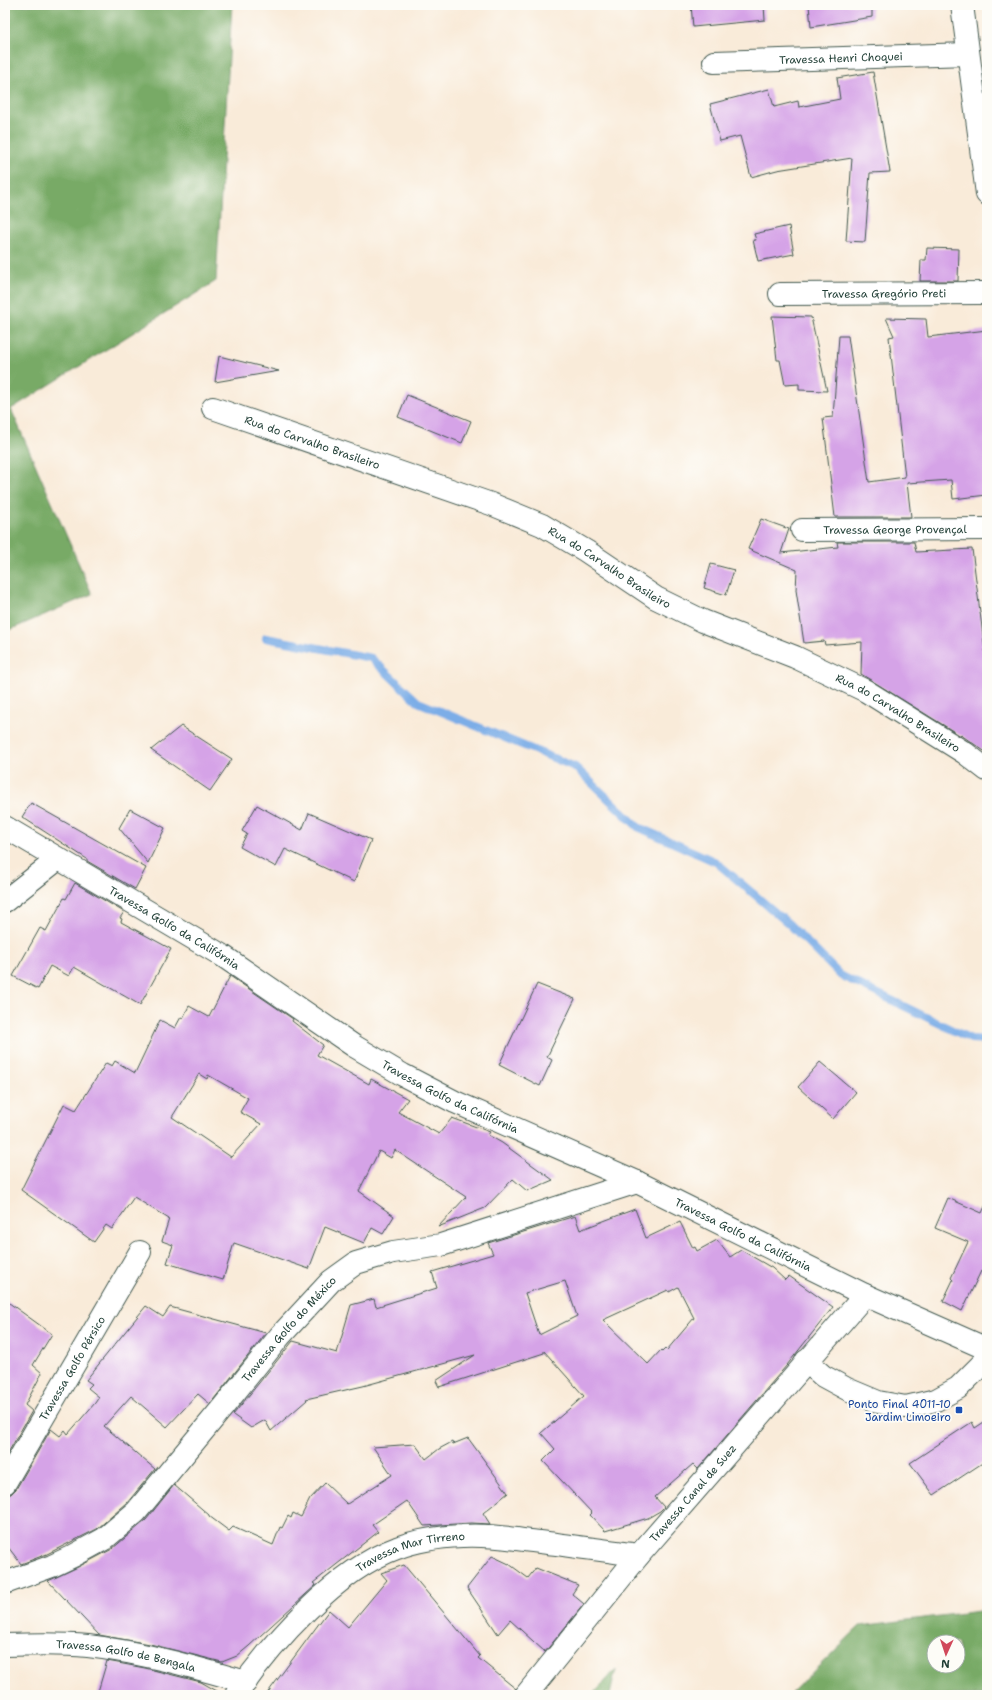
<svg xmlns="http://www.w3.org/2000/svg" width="992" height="1700" font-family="'Shantell Sans',sans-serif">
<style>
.forest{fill:#78aa66;stroke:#4c744d;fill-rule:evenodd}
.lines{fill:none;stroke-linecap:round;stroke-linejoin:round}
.stream{stroke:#7cade7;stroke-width:8}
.building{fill:#d5a3e7;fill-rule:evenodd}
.minor-casing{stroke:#40574d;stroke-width:24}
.minor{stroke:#fff;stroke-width:22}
.transit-dot{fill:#1a4fb4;stroke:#fdfcf7;stroke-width:1.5}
.labels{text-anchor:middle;stroke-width:3.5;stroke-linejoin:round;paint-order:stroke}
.street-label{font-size:11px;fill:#1f3d34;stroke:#fdfcf7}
.transit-label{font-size:11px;fill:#164399;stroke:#fdfcf7;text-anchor:end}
</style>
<rect width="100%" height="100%" fill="#fdfcf7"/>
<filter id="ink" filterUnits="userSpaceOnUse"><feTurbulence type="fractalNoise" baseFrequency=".025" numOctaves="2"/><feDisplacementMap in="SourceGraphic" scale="8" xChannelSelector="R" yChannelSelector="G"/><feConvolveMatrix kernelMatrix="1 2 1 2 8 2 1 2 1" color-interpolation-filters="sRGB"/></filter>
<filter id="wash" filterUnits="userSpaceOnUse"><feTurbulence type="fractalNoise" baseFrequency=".012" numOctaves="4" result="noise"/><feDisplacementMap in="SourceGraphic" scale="16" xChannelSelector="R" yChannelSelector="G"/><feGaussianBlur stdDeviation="0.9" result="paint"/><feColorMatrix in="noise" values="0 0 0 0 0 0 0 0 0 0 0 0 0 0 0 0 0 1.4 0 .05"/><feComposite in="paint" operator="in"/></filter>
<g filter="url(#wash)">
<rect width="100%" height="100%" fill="#f9ebd9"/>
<g class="forest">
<path d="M5,5H232L216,281L11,409L92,594L5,632Z"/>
<path d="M987,1610V1695H789L860,1626ZM934,1642H958V1666H934Z"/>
<path d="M616,1669L610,1695H593Z"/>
</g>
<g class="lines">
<path class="stream" d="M266,638L371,658L418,702L575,767L638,827L716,862L789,924L840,975L971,1039L987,1040"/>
</g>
<g id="blocks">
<g class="building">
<path d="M691,5H764L765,20L693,27Z"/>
<path d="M809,5H872V17L811,27Z"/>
<path d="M873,72L890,172L870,173L865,242L846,241L852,158L777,170L751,177L740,136L720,141L710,104L769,89L774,107L798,101L799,107L840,99L837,78Z"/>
<path d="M789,226L794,254L758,261L753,240H756L754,234Z"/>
<path d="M927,248L959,249L958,281H920L921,260H926Z"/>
<path d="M772,316L811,317L827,391L799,390V384L785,385L780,360H777Z"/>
<path d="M886,318L926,319L928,337L987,330V495L953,499L951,480L907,483L911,517H835L823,418L833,417L839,336H848L869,482L905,477L889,337L894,336Z"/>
<path d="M219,356L279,371L215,382Z"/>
<path d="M407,395L471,421L462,443L398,417Z"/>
<path d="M761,519L789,529L781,553L838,547L837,542H914L916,552L972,549L987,667V753L961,735V736L861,674L862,642L825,645L824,641L804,643L796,590L797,570L748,549Z"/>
<path d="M711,564L734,570L726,595L704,588Z"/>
<path d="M181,726L232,759L210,791L151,750Z"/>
<path d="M31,803L146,868L135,889L87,861V859L22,817Z"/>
<path d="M257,805L302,830L309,813L371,840L354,882L285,849L276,867L240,847L247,834L242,831Z"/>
<path d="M130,809L165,828L148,863L119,828Z"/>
<path d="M75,883L124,912L120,918L122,919L121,922L171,949L140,1005L74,967L69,976L50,966L38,989L13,976L40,928L46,931L64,898L66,899Z"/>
<path d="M230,976L293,1019L292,1021L323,1045L317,1055L369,1084L371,1079L408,1099L398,1112L439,1134L452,1118L490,1132L488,1135L502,1143L553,1180L527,1191L513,1179L485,1208L438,1227L466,1197L395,1150L391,1158L379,1151L359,1191L394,1216L383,1234L372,1228L364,1243L325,1227L309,1269L234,1243L223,1280L167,1263L173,1245L162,1241L169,1219L134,1197L112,1229L106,1225L94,1242L21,1190L64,1104L76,1110L106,1063L112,1066L115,1061L135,1073L160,1020L175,1028L181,1017L183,1018L189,1006L209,1017ZM199,1074L207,1079L208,1075L248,1098L240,1112L261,1124L231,1157L172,1117Z"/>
<path d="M537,984L575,999L547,1057L552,1060L540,1086L499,1065Z"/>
<path d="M820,1062L856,1092L833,1119L798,1087Z"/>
<path d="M948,1198L982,1213L987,1202V1275L981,1271L962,1311L943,1301L953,1280L951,1278L968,1242L935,1228Z"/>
<path d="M635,1209L646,1238L680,1222L693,1248L695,1247L697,1251L717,1240L730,1257L741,1250L772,1268L785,1280L789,1276L833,1307L787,1365L698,1469L693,1464L655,1497L664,1507L660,1511L648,1518L605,1531L590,1515L592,1513L543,1461L555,1449L541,1433L584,1396L544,1351V1353L439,1387L436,1381L475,1355L363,1386L306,1399L307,1400L271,1431L265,1420L251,1428L233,1415L293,1341L337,1353L351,1305L374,1299L376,1307L437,1288L432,1272L493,1254L488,1243L575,1216L580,1230ZM565,1281L577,1316L539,1335L525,1293ZM678,1287L694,1318L667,1350L665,1348L662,1351L661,1350L648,1364L603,1320L668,1290L669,1292Z"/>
<path d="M5,1300L52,1334L33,1365L42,1373L25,1405L32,1411L5,1458Z"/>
<path d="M146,1306L163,1317L170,1307L266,1333L210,1404L198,1394L167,1427L131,1396L104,1426L155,1469L127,1503L97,1529L47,1554L21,1564L5,1543V1495L11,1494L16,1489L51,1429L60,1436L65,1430L68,1434L95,1403L99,1397L88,1388L92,1384L86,1380Z"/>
<path d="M987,1420V1460L934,1495L910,1463L972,1422L975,1428Z"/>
<path d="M468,1438L508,1493L483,1513L490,1524L471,1523L424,1526L407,1501L372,1525L378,1532L313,1583L316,1585L249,1646L237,1656L222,1662L150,1644L99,1635L48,1581L78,1567L112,1549L146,1520L174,1485L209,1515V1516L229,1531L233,1527L273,1545L280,1527L282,1528L288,1516L291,1518L293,1513L301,1517L310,1499L325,1483L347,1504L392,1475L373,1447L415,1444L426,1459L439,1449L452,1442L453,1444Z"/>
<path d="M492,1556L509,1564L528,1578L536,1568L578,1585L572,1594L584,1604L545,1652L510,1620L498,1634L467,1588Z"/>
<path d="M404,1565L480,1656L478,1658L516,1689L514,1695H266L329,1610L348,1627L387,1580L381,1573Z"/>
<path d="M107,1661L145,1668L201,1682L224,1695H97Z"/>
</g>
</g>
</g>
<g filter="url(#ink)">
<use href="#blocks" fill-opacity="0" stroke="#40574d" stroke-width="1"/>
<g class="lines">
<defs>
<g id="minor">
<path d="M962,5L987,194"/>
<path id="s1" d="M714,62L968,54"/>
<path id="s2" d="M780,294L987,293"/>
<path id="s3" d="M213,408L491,504L542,525L586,551L656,598L703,621L795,657L866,691L965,753L987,770"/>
<path id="s4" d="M802,530L987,529"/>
<path id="s5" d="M5,827L223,956L354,1046L403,1075L455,1102L637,1182L865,1295L987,1349"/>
<path d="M5,901L58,859"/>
<path d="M806,1361L823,1376L847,1389L878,1402L906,1407L936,1400L958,1388L987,1359"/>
<path id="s6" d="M5,1483L140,1252"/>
<path id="s7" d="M5,1583L52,1566L73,1556L104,1539L136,1512L223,1407L280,1336L331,1281L356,1263L393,1252L441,1245L637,1182"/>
<path id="s8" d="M5,1645C32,1644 60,1643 88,1646C141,1652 194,1667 246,1682"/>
<path id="s9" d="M236,1695C272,1643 336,1570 397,1548C417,1540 440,1537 462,1536C488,1534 514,1539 540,1542C573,1546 606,1551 639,1555"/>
<path id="s10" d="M526,1695L639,1555L865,1295"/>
</g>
</defs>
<use href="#minor" class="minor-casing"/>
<use href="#minor" class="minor"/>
</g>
</g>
<rect class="transit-dot" x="955" y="1406" width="8" height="8" rx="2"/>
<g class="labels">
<g class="street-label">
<text dy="4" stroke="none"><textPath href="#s1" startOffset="127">Travessa Henri Choquei</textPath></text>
<text dy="4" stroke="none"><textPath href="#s2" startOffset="104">Travessa Gregório Preti</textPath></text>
<text dy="4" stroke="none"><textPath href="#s3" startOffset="105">Rua do Carvalho Brasileiro</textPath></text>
<text dy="4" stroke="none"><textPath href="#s4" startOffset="93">Travessa George Provençal</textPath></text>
<text dy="4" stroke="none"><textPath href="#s3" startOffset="429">Rua do Carvalho Brasileiro</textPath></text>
<text dy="4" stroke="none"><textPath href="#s3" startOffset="753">Rua do Carvalho Brasileiro</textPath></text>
<text dy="4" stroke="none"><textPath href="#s5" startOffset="197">Travessa Golfo da Califórnia</textPath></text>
<text dy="4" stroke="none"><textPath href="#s5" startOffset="521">Travessa Golfo da Califórnia</textPath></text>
<text dy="4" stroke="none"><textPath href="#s5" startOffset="845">Travessa Golfo da Califórnia</textPath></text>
<text dy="4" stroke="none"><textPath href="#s7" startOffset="389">Travessa Golfo do México</textPath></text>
<text dy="4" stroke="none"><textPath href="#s6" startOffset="133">Travessa Golfo Pérsico</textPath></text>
<text dy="4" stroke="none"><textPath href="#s10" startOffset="262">Travessa Canal de Suez</textPath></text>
<text dy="4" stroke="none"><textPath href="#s9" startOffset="233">Travessa Mar Tirreno</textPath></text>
<text dy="4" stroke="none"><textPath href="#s8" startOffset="122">Travessa Golfo de Bengala</textPath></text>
</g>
<g class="transit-label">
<text x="951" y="1408">Ponto Final 4011-10<tspan x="951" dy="13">Jardim Limoeiro</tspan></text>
</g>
</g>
<rect width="992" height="1700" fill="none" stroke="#fdfcf7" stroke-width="20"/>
<g transform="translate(946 1654) rotate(183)"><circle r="19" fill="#fdfcf7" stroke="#a4b0a9"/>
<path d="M0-3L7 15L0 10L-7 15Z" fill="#d1495b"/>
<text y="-6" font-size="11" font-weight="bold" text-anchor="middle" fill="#1f3d34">N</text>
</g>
</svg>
